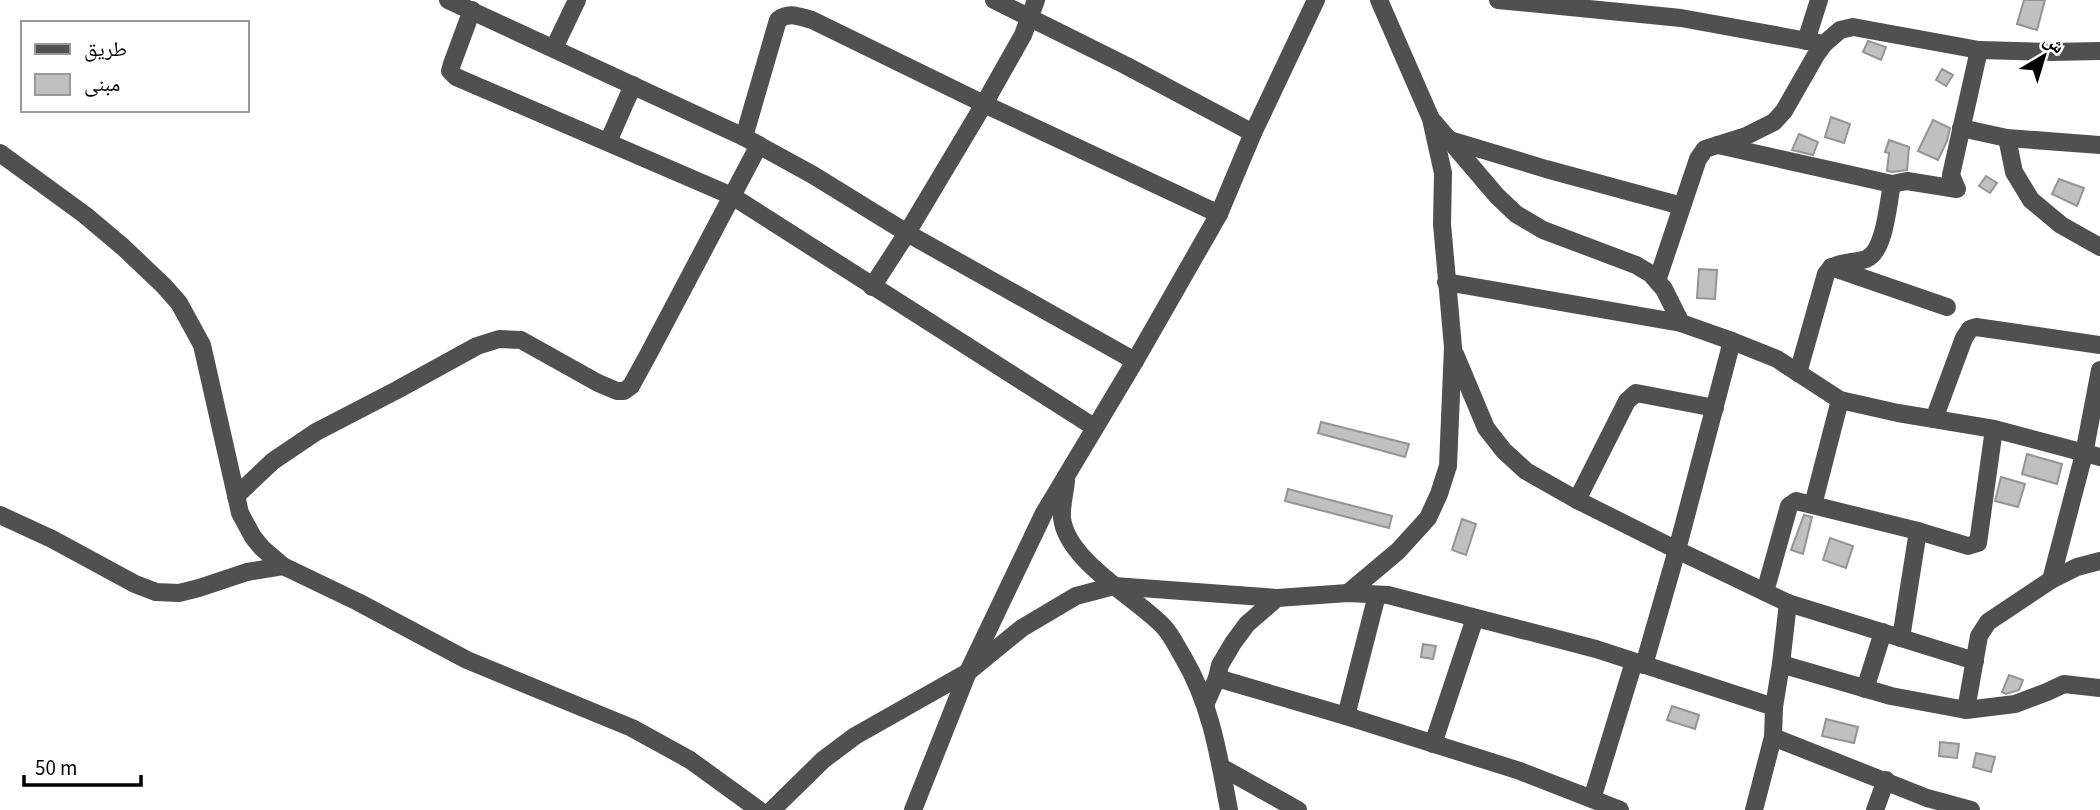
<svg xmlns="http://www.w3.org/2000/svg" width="2100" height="810" font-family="'Source Sans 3','Noto Naskh Arabic',sans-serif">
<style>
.building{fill:#c0c0c0;stroke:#949494;stroke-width:2}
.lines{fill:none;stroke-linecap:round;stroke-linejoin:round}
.minor{stroke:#505050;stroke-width:18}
</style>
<rect width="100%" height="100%" fill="#fff"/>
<g class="building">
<path d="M2024,0H2045L2037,30L2017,24Z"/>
<path d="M1868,41L1886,47L1881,60L1863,52Z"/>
<path d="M1942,69L1953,75L1946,86L1936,80Z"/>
<path d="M1831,117L1850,124L1844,143L1825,137Z"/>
<path d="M1933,120L1950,128L1947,141L1938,160L1918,151Z"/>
<path d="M1799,134L1818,142L1813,155L1792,150Z"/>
<path d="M1889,140L1909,147L1907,170L1892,172L1887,171L1889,153L1885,152Z"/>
<path d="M1986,176L1997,183L1990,193L1979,186Z"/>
<path d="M2059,179L2084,188L2077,206L2052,194Z"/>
<path d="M1699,269L1717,270L1715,299L1697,298Z"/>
<path d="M1321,422L1409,444L1405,457L1318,433Z"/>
<path d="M2027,454L2062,464L2057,484L2022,474Z"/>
<path d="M2001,477L2025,484L2018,507L1995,501Z"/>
<path d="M1288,489L1392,516L1389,528L1285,501Z"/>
<path d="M1804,515L1812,517L1803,554L1791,550Z"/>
<path d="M1462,519L1476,524L1466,555L1452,550Z"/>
<path d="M1830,538L1853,546L1846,568L1823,560Z"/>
<path d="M1423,644L1436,646L1433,659L1421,657Z"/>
<path d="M2009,675L2023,680L2019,690L2006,694L2002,692Z"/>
<path d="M1672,706L1699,715L1695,729L1667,720Z"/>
<path d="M1826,719L1858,727L1854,743L1822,736Z"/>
<path d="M1940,742L1959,744L1957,758L1939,756Z"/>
<path d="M1976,753L1995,757L1991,772L1973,767Z"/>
</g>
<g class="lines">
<g class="minor">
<path d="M448,0L744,137L813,175L907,233L1135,361"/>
<path d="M994,0L1125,65L1253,133"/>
<path d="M1498,0L1681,18L1824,44"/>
<path d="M472,10L452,64L450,71L456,77L732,196L1094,427"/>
<path d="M1806,41L1819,0"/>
<path d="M554,48L577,0"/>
<path d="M1433,121L1497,196L1516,214L1543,230L1636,265L1651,274L1664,289L1681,323"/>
<path d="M1961,128L2007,138L2100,145"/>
<path d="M744,137L778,20C789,11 800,17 812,20L984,104L1219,214"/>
<path d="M2007,138L2014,172L2031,200L2061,225L2100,247"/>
<path d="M1450,140L1546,169L1682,206"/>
<path d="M608,142L633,85"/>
<path d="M1718,145L1892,184"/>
<path d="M0,153L85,215L123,247L164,286L179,303L202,345L240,513L253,537L262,548L283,566L358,602L467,660L632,728L690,760L759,810"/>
<path d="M1831,267L1947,307"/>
<path d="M1657,281L1698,159L1705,149L1746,136L1774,122L1784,111L1816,55L1824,44L1840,30L1853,27L1979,50L2051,52L2100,51"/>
<path d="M1446,282L1681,323L1732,341L1777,359L1840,400L1898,413L1994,429L2100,457"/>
<path d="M872,287L907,233L984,104L1023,35L1036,0"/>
<path d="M1455,354L1486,428L1504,451L1526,471L1577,500L1677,550L1788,603L1975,661"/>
<path d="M1798,373L1826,274C1836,260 1851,264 1866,259C1885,252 1888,203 1892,184L1907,181L1957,189L1951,175L1979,50"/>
<path d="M1934,419L1964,338L1970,329L1976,327L2100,345"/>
<path d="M1066,481C1065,492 1061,506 1062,518C1067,561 1135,597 1163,626C1171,634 1177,647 1183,657C1211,704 1219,757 1229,810"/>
<path d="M236,496L273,461L316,432L397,390L477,346L499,339L521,340L598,383L617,391H624L631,386L648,355L759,145"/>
<path d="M1577,500L1627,401L1636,393L1715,408"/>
<path d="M1813,505L1840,400"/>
<path d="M0,515L52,539L135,584L156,592L179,593L199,588L247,572L283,566"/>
<path d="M2051,580L2084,454L2100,370"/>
<path d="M1765,592L1789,506L1796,501L1918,531L1968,546L1978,543L1994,429"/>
<path d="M1348,593L1398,551L1428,518L1439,494L1448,466L1453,347L1442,224L1443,173L1431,119L1379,0"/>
<path d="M1901,638L1918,531"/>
<path d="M1781,664L1891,696L1966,710L2015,704L2047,692L2064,684L2100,688"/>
<path d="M1644,665L1677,550L1732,341"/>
<path d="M1217,678L1346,716L1520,771L1620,810"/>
<path d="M1865,689L1883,632"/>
<path d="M1206,703L1217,678L1220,665L1233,643L1247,624L1277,598L1348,593L1388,595L1596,649L1774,707"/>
<path d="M1966,710L1979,636L1988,622L2051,580L2077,567L2100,561"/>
<path d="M1346,716L1377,595"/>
<path d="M1773,737L1927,798L1971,810"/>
<path d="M1433,744L1475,618"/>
<path d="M1221,767L1298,810"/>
<path d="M1592,799L1634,662"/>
<path d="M772,810L823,760L855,736L968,672L1022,628L1076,596L1114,586L1277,598"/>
<path d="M913,810L968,672L1044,513L1135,361L1219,214L1253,133L1316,0"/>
<path d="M1754,810L1773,737L1774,707L1781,664L1788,603"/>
<path d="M1875,810L1886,780"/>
</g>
</g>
<rect x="21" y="21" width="228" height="91" fill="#ffffff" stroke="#999999" stroke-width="2"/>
<rect x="35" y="44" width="35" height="10" fill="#505050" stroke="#999999" stroke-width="2"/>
<text x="84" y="56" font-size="21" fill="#000000">طريق</text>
<rect x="35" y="74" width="35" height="21" fill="#c0c0c0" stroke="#999999" stroke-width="2"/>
<text x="84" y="91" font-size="21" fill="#000000">مبنى</text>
<g transform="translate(2044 56) rotate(38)" stroke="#ffffff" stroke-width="5" paint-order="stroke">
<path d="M0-5L12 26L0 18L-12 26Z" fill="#000000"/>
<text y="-10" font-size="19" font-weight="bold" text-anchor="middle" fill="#000000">ش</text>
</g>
<path d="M24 775v10h117v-10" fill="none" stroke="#000000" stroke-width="3.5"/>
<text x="35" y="775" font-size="21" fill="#000000" stroke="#ffffff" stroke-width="5" paint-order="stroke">50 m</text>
</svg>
